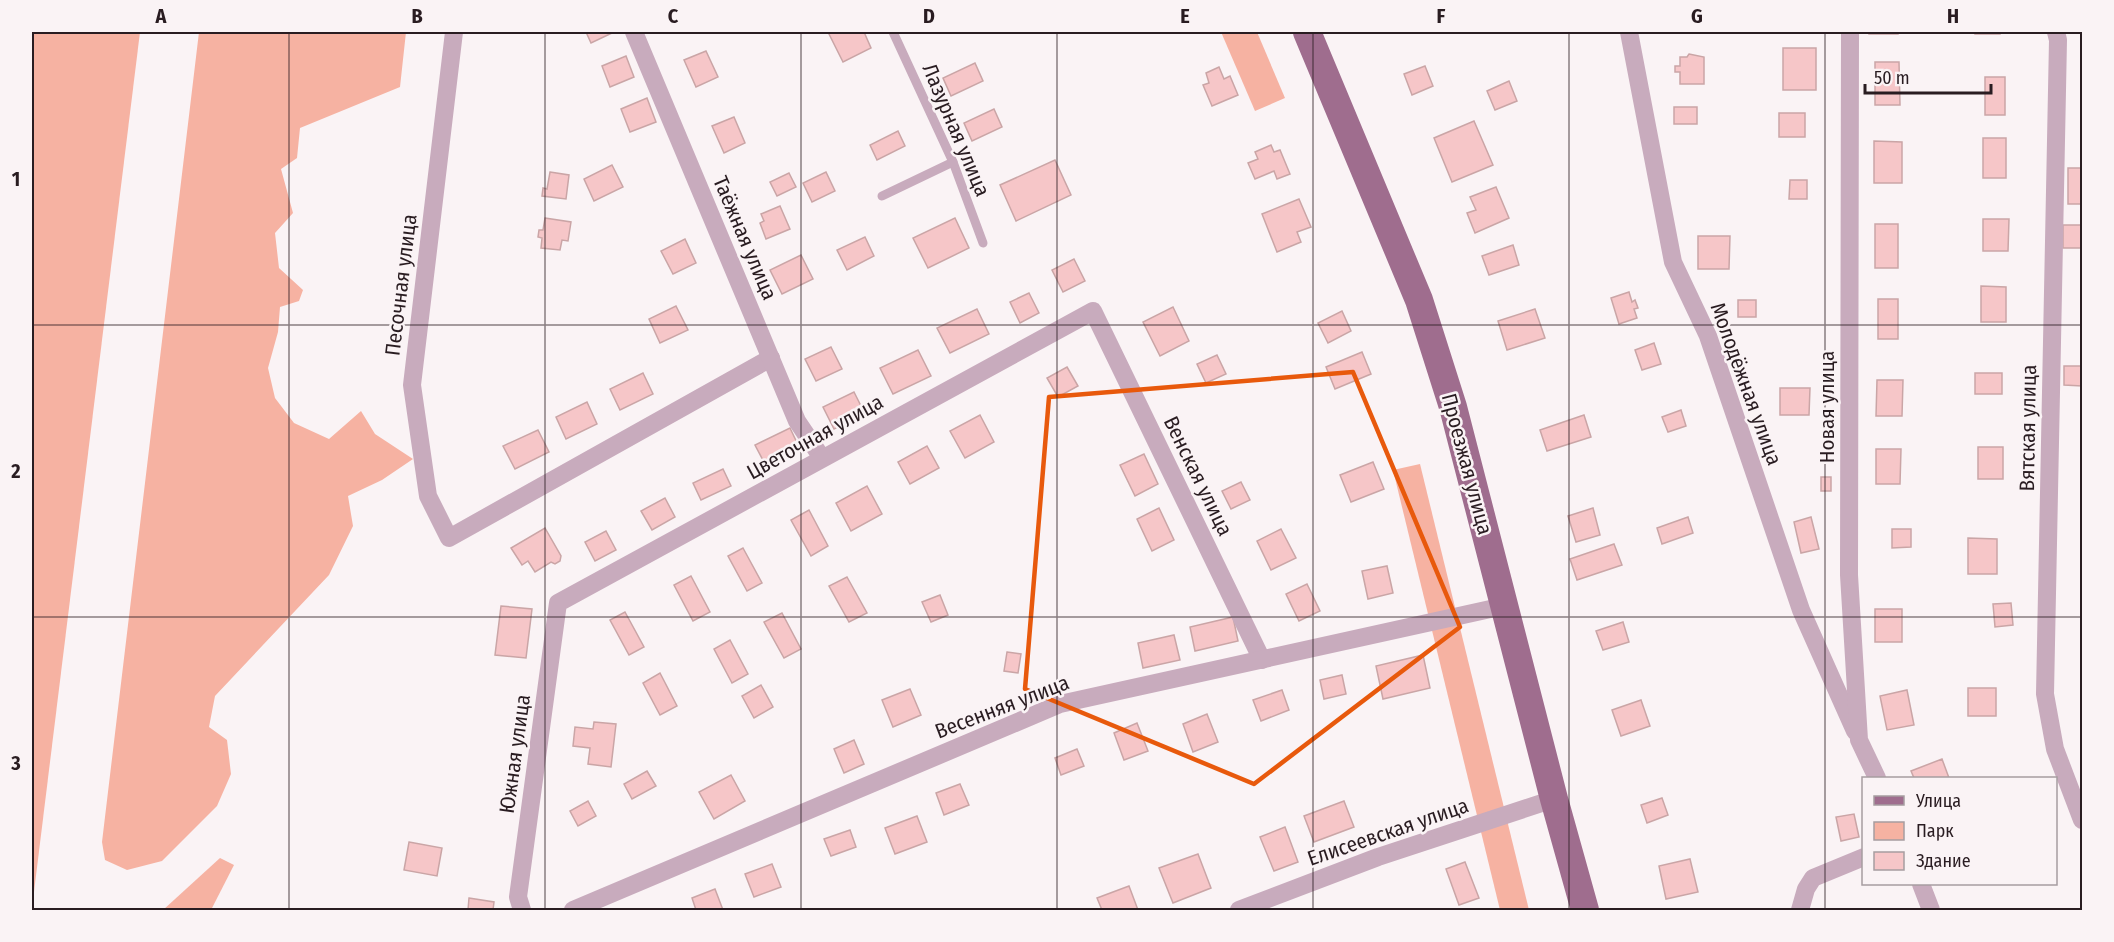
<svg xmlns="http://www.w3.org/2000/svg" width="2114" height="942" font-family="'Fira Sans Condensed',sans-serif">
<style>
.green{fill:#f6b2a2}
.building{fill:#f6c6c8;stroke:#caa5a6;stroke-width:1.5}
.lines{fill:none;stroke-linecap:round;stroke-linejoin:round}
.service{stroke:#c8abbd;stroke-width:9}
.minor{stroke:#c8abbd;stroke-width:18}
.primary{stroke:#9f6d8e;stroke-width:28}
.marked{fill:none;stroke:#e8590c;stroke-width:4.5;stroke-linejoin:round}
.grid{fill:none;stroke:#291c21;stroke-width:1.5;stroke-opacity:0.55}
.labels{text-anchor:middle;stroke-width:5;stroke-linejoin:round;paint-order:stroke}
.street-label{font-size:21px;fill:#291c21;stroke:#faf3f5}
.neatline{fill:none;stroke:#291c21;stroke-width:2}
.grid-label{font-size:20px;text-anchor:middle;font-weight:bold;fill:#291c21}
</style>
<rect width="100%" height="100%" fill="#faf3f5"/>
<g class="green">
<path d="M32,32H140L32,908Z"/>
<path d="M199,32H406L400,87L300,128L297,158L281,169L293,213L275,233L279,268L303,290L299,301L280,307L278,332L268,368L275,398L294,423L329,439L361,411L375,434L413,459L382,480L348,496L353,526L329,575L215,696L209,727L227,740L231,774L217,806L162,861L127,870L105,860L102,842Z"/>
<path d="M1221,32H1257L1285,98L1255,111Z"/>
<path d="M1420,464L1529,910H1500L1393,470Z"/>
<path d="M220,858L234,865L211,910H163Z"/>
</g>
<g class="building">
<path d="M586,32H611L612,33L591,43Z"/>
<path d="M828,32H864L871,48L843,62Z"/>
<rect x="1869" y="32" width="29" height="2"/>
<rect x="1975" y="32" width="25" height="2"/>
<rect x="1783" y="48" width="33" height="42"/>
<path d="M706,51L718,77L696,87L684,60Z"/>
<path d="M1689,54L1704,57V84H1680V72H1675V66H1680V57H1687Z"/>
<path d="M626,56L634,77L610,87L602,66Z"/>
<path d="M1875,62H1899L1900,105H1875Z"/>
<path d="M975,63L983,81L951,96L943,78Z"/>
<path d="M1425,66L1433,86L1412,95L1404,74Z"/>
<path d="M1219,67L1224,79L1230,76L1238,95L1212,106L1203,85L1209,83L1206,73Z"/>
<rect x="1985" y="77" width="20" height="38"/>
<path d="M1509,81L1517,101L1495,110L1487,91Z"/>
<path d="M647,98L656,122L630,132L621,109Z"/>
<rect x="1674" y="107" width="23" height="17"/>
<path d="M994,109L1002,127L972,141L964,123Z"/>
<rect x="1779" y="113" width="26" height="24"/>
<path d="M734,117L745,143L724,153L712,126Z"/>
<path d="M1474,121L1493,165L1452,182L1434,138Z"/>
<path d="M898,131L905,146L877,160L870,145Z"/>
<rect x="1983" y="138" width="23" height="40"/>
<path d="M1874,141L1902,142V183H1874Z"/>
<path d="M1271,145L1274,152L1280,150L1290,174L1277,179L1274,171L1255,179L1248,163L1258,159L1255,152Z"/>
<path d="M1055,160L1071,195L1016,221L1000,185Z"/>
<path d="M612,165L623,187L594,201L584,179Z"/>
<rect x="2068" y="168" width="14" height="36"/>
<path d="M550,172L569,175L566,199L542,196L543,188L547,189Z"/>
<path d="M826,172L835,191L812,202L803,183Z"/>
<path d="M789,173L796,187L777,196L770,182Z"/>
<path d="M1790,180H1807V199H1789Z"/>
<path d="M1496,187L1509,218L1475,233L1467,213L1476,210L1470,197Z"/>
<path d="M1299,199L1311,227L1297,232L1301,242L1277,252L1262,214Z"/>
<path d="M780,206L790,229L766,239L760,223L764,221L761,214Z"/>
<path d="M545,218L571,222L568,241L562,240L560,250L541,248L542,238L538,237L539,230H543Z"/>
<path d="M955,218L969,248L928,268L913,238Z"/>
<path d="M1983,219H2009L2008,251H1983Z"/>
<rect x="1875" y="224" width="23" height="44"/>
<rect x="2063" y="225" width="19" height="23"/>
<path d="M1698,236H1730L1729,269H1698Z"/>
<path d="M865,237L874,256L847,270L837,250Z"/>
<path d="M685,239L696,263L673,274L661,251Z"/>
<path d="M1513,245L1519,265L1489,275L1482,256Z"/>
<path d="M801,255L813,279L782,294L770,270Z"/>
<path d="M1074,259L1085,281L1063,292L1052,270Z"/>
<path d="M1981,286L2006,287V322H1981Z"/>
<path d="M1629,292L1632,302L1635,300L1638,308L1634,309L1637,318L1619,324L1611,298Z"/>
<path d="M1029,293L1039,313L1020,323L1010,302Z"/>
<rect x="1878" y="299" width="20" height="40"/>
<rect x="1738" y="300" width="18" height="17"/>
<path d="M676,306L688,330L660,343L649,319Z"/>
<path d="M1173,307L1189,341L1160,356L1143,322Z"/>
<path d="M977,309L989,334L950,353L937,328Z"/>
<path d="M1535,309L1545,338L1507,350L1498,321Z"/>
<path d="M1342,311L1351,331L1328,343L1318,323Z"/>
<path d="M1654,343L1661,364L1642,370L1635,350Z"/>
<path d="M831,347L842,369L816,381L805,359Z"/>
<path d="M918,350L931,376L893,394L880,368Z"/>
<path d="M1362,352L1371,374L1335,389L1326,367Z"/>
<path d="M1217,355L1226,374L1206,383L1197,364Z"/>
<path d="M2064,366H2082V386L2064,385Z"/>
<path d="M1067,367L1078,386L1058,397L1047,378Z"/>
<path d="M643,373L653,394L620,410L610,389Z"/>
<rect x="1975" y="373" width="27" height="21"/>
<path d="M1877,380H1903L1902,416H1876Z"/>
<path d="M1780,388H1810L1809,415H1780Z"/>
<path d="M854,392L865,414L834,429L823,407Z"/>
<path d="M587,402L597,424L566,439L556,417Z"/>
<path d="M1681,410L1686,426L1668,432L1662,417Z"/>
<path d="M980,415L994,442L965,458L950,431Z"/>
<path d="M1584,415L1591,437L1547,451L1540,430Z"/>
<path d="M790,428L799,447L765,464L755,445Z"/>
<path d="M538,430L549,452L515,469L503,446Z"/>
<path d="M927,446L939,468L910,484L898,462Z"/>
<rect x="1978" y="447" width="25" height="32"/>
<path d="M1876,449H1901L1900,484H1876Z"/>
<path d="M1144,454L1158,484L1135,496L1120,465Z"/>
<path d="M1373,462L1384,489L1351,502L1340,475Z"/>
<path d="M723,469L731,486L701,500L693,483Z"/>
<rect x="1821" y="477" width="10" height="14"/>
<path d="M1241,482L1250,500L1231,509L1222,491Z"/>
<path d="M867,486L882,514L851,531L836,503Z"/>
<path d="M665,498L675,517L652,530L641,511Z"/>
<path d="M1159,508L1174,540L1152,551L1137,519Z"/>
<path d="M1593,508L1600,535L1576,542L1568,516Z"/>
<path d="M809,510L828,546L811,556L791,520Z"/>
<path d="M1688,517L1693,533L1662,544L1657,528Z"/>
<path d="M1811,517L1819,549L1801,553L1794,522Z"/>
<path d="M545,528L561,556L560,561L555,564L551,562L535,572L528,561L522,565L511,548Z"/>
<path d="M1281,529L1296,558L1271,570L1257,541Z"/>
<path d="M1892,529H1911V547L1892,548Z"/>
<path d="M606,531L616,550L595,561L585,542Z"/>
<path d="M1968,538L1997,539V574H1968Z"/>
<path d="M1614,544L1622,565L1577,580L1570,559Z"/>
<path d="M743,548L762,583L747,591L728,556Z"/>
<path d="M1387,566L1393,593L1368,599L1362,571Z"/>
<path d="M691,576L710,612L693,621L674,585Z"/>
<path d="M847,577L867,613L849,622L829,586Z"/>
<path d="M1307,584L1320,611L1299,621L1286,594Z"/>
<path d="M940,595L948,615L931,622L922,602Z"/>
<path d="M2011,603L2013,625L1995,627L1993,604Z"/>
<path d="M501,606L532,609L526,658L495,655Z"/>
<rect x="1875" y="609" width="27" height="33"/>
<path d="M625,612L644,647L629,655L610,620Z"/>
<path d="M782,613L801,649L784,658L764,622Z"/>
<path d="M1233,617L1238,641L1195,651L1190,627Z"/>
<path d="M1623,622L1629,642L1603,650L1596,631Z"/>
<path d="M1174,635L1180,660L1143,668L1138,643Z"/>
<path d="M730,640L748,674L732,683L714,649Z"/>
<path d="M1007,652L1021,654L1018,673L1004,671Z"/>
<path d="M1423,655L1430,688L1383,699L1376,666Z"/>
<path d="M660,673L677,706L660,715L643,683Z"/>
<path d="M1342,675L1346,694L1324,699L1320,680Z"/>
<path d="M761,685L773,707L754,718L742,696Z"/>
<rect x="1968" y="688" width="28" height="28"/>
<path d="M910,689L921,715L893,727L882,700Z"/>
<path d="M1282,690L1289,710L1261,721L1253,700Z"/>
<path d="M1907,690L1914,725L1887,730L1880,696Z"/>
<path d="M1641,700L1650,726L1621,736L1612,710Z"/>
<path d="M1207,714L1218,742L1193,752L1183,724Z"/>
<path d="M594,722L616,724L611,767L588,764L590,748L573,746L575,727L593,729Z"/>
<path d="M1137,723L1148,751L1124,760L1114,733Z"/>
<path d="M854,740L864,764L844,773L834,749Z"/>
<path d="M1077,749L1084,766L1061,775L1055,758Z"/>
<path d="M1942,759L1949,778H1914L1911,771Z"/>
<path d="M647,771L656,786L632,799L624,784Z"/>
<path d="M731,775L745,801L714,819L699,792Z"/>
<path d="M960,784L969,805L944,815L936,793Z"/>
<path d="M1662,798L1668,815L1647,823L1641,805Z"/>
<path d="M588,801L596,816L578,826L570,811Z"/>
<path d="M1344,801L1354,827L1314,842L1304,816Z"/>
<path d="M1854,814L1859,837L1841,841L1836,817Z"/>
<path d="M917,816L927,842L895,854L885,828Z"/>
<path d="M1285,827L1298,862L1274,871L1260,837Z"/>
<path d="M850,830L856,847L831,856L824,839Z"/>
<path d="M409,842L442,848L437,876L404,870Z"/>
<path d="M1198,854L1211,888L1173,903L1159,868Z"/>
<path d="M1690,859L1698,892L1666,899L1659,866Z"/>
<path d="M1465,862L1479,898L1459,905L1446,869Z"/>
<path d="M772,864L781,887L754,897L745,874Z"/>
<path d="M1129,886L1138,910H1102L1097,898Z"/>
<path d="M715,889L723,910H696L692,898Z"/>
<path d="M469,898L494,902L493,910H468Z"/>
</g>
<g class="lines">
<g class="service">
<path d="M893,32L953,162L983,243"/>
<path d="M882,196L953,162"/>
</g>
<g class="minor">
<path d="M454,32L412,385L428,496L449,538L771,358"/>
<path d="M634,32L797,421L822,458"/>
<path d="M1629,32L1673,262L1708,336L1801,610L1855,731"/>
<path d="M1850,32L1849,575L1859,740L1877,778"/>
<path d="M2056,32L2058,40L2045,694L2055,749L2082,820"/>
<path d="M1921,884L1931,910"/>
<path d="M522,910L518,897L558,603L1093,311L1262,660"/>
<path d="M573,910L1060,704L1504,606"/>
<path d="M1239,910L1378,857L1554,799"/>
<path d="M1800,910L1806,889L1813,878L1864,857"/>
</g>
<path class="primary" d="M1307,32L1419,300L1453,407L1554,799L1585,910"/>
</g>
<path class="marked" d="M1353,372L1460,627L1254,784L1025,689L1049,397Z"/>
<path class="grid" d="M289,32V910M545,32V910M801,32V910M1057,32V910M1313,32V910M1569,32V910M1825,32V910M32,325H2082M32,617H2082"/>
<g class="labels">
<g class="street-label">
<text transform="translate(956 130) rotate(67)" y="7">Лазурная улица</text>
<text transform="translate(745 238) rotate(67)" y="7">Таёжная улица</text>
<text transform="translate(401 285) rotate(-83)" y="7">Песочная улица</text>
<text transform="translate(1746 384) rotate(70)" y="7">Молодёжная улица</text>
<text transform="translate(1827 407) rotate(-90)" y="7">Новая улица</text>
<text transform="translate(2028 428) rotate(-89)" y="7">Вятская улица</text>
<text transform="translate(815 437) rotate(-29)" y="7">Цветочная улица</text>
<text transform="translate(1467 464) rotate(75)" y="7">Проезжая улица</text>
<text transform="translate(1198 476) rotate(64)" y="7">Венская улица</text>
<text transform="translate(1002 707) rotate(-21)" y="7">Весенняя улица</text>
<text transform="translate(515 754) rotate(-82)" y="7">Южная улица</text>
<text transform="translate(1388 832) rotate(-19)" y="7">Елисеевская улица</text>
</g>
</g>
<rect width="2114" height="942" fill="none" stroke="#faf3f5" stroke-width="66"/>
<rect x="1862" y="777" width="195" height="108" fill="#faf3f5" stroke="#a69da0" stroke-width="1.5"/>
<rect x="1874" y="796" width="30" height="9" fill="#9f6d8e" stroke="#a69da0" stroke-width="1.5"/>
<text x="1916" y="807" font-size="18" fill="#291c21">Улица</text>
<rect x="1874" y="822" width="30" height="18" fill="#f6b2a2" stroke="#a69da0" stroke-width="1.5"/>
<text x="1916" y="837" font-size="18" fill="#291c21">Парк</text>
<rect x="1874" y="852" width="30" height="18" fill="#f6c6c8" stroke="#a69da0" stroke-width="1.5"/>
<text x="1916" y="867" font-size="18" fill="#291c21">Здание</text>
<path d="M1865 84v9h126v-9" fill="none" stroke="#291c21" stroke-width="3"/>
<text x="1874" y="84" font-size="18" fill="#291c21" stroke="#faf3f5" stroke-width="4.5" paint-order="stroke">50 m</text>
<rect x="33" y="33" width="2048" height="876" class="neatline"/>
<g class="grid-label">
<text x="161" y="23">A</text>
<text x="417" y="23">B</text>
<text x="673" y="23">C</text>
<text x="929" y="23">D</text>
<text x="1185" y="23">E</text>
<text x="1441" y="23">F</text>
<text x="1697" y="23">G</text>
<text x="1953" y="23">H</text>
<text x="16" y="186">1</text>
<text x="16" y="478">2</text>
<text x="16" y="770">3</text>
</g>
</svg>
